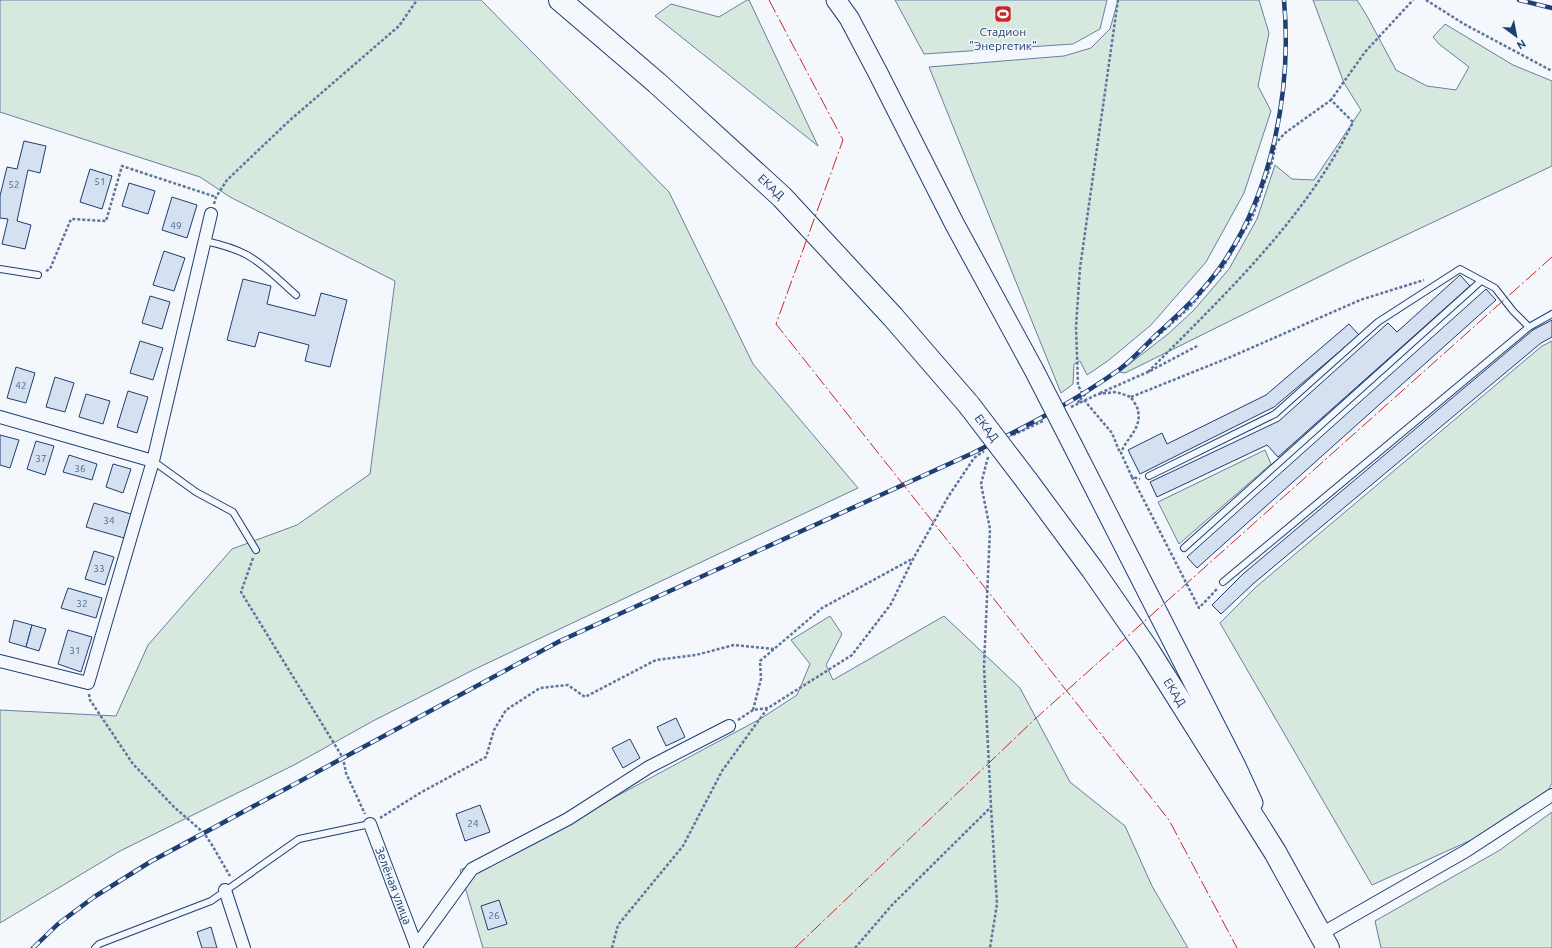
<svg xmlns="http://www.w3.org/2000/svg" width="1552" height="948" font-family="Ubuntu,sans-serif">
<style>
.green{fill:#d7e8df;stroke:#687fa3}
.building{fill:#d5e0f0;stroke:#1d3f73}
.lines{fill:none;stroke-linecap:round;stroke-linejoin:round}
.lane-casing{stroke:#1d3f73;stroke-width:8}
.street-casing{stroke:#1d3f73;stroke-width:14}
.primary-casing{stroke:#1d3f73;stroke-width:21}
.highway-casing{stroke:#1d3f73;stroke-width:24}
.path{stroke:#5e769c;stroke-width:2.5;stroke-dasharray:3 2;stroke-linecap:butt}
.lane{stroke:#f4f7fb;stroke-width:6}
.street{stroke:#f4f7fb;stroke-width:12}
.primary{stroke:#f4f7fb;stroke-width:19}
.highway{stroke:#f4f7fb;stroke-width:22}
.rail-casing{stroke:#1d3f73;stroke-width:4.5}
.rail{stroke:#f4f7fb;stroke-width:3;stroke-dasharray:9;stroke-linecap:butt}
.primary-bridge-casing{stroke:#1d3f73;stroke-width:21;stroke-linecap:butt}
.highway-bridge-casing{stroke:#1d3f73;stroke-width:24;stroke-linecap:butt}
.primary-bridge{stroke:#f4f7fb;stroke-width:19}
.highway-bridge{stroke:#f4f7fb;stroke-width:22}
.power{stroke:#c62828;stroke-width:1;stroke-dasharray:14 3 2 3;stroke-linecap:butt}
.labels{text-anchor:middle;stroke-width:3;stroke-linejoin:round;paint-order:stroke}
.number-label{font-size:10px;fill:#4b6792}
.poi-label{font-size:12px;fill:#1d3f73;stroke:#f4f7fb}
.street-label{font-size:12px;fill:#1d3f73;stroke:#f4f7fb}
</style>
<rect width="100%" height="100%" fill="#f4f7fb"/>
<g class="green">
<path d="M0,0H481L669,192L753,364L858,488L473,670L373,721L294,765L120,851L0,923V710L116,716L148,645L232,549L297,525L370,474L395,281L230,197L200,177L0,112Z"/>
<path d="M747,0H749L818,146L655,16L671,4L719,17Z"/>
<path d="M895,0H1107L1100,29L1073,44L924,54Z"/>
<path d="M1118,0H1259L1269,33L1258,86L1271,111L1244,193L1206,262L1151,325L1109,360L1087,375L1080,361L1074,364L1073,384L1061,393L929,67L1064,56L1091,48L1110,29Z"/>
<path d="M1313,0H1357L1367,16L1396,70L1427,86L1456,90L1469,67L1439,44L1433,37L1445,24L1513,65L1552,81V166L1351,261L1125,373L1119,372L1168,334L1194,310L1229,269L1257,219L1275,165L1292,179L1314,180L1361,110L1344,83Z"/>
<path d="M1552,341V783L1549,789L1478,837L1372,885L1220,623L1256,587L1542,346Z"/>
<path d="M1265,450L1271,464L1179,544L1158,502Z"/>
<path d="M830,616L842,634L826,665L833,680L944,616L1020,688L1070,782L1125,826L1152,886L1188,948H483L460,870L576,818L760,719L797,695L810,664L791,640Z"/>
<path d="M1552,812V948H1381L1375,921L1500,850Z"/>
</g>
<g class="building">
<path d="M24,141L46,146L40,173L28,170L17,221L31,225L25,249L2,244L8,219L0,218V196L7,167L17,169Z"/>
<path d="M90,169L112,176L102,209L80,202Z"/>
<path d="M129,183L155,191L148,214L122,206Z"/>
<path d="M172,197L197,205L187,238L162,230Z"/>
<path d="M164,251L185,258L174,291L153,285Z"/>
<path d="M1460,275L1470,286L1278,457L1267,445L1157,497L1150,482L1279,421L1388,323L1397,332Z"/>
<path d="M243,279L271,286L267,304L315,316L321,293L347,300L330,367L305,361L309,345L259,332L255,347L227,340Z"/>
<path d="M1486,289L1496,300L1197,568L1187,557Z"/>
<path d="M150,296L170,302L162,329L142,323Z"/>
<path d="M1552,320V337L1541,343L1254,583L1221,614L1212,605L1243,574L1533,330Z"/>
<path d="M1349,324L1359,335L1274,407L1140,474L1128,450L1162,433L1167,444L1266,395Z"/>
<path d="M140,341L163,348L153,380L130,373Z"/>
<path d="M16,367L35,373L26,403L7,398Z"/>
<path d="M55,377L74,383L65,412L46,407Z"/>
<path d="M128,391L148,397L137,433L117,427Z"/>
<path d="M86,394L110,401L103,424L79,417Z"/>
<path d="M0,435L19,440L10,468L0,465Z"/>
<path d="M36,441L54,446L45,475L27,469Z"/>
<path d="M69,455L97,464L92,480L63,472Z"/>
<path d="M113,464L131,469L123,493L106,487Z"/>
<path d="M94,503L131,514L124,538L86,527Z"/>
<path d="M94,551L114,557L105,585L85,579Z"/>
<path d="M68,588L102,598L96,618L61,608Z"/>
<path d="M14,620L32,625L26,647L9,642Z"/>
<path d="M32,625L46,629L39,651L26,647Z"/>
<path d="M68,630L92,637L81,672L58,664Z"/>
<path d="M676,718L685,737L666,746L657,727Z"/>
<path d="M630,739L640,758L623,768L612,748Z"/>
<path d="M480,805L490,832L465,841L456,814Z"/>
<path d="M499,900L507,924L488,930L481,906Z"/>
<path d="M211,927L217,948H202L197,932Z"/>
</g>
<g class="lines">
<defs>
<g id="lane">
<path d="M205,241C219,244 234,248 247,255C265,265 280,281 296,295"/>
<path d="M0,269L38,275"/>
<path d="M153,461L196,492L233,512L256,550"/>
<path d="M1149,476L1275,414L1378,322L1460,269L1495,288L1513,311L1529,327L1552,314"/>
<path d="M1184,548L1481,281"/>
<path d="M1223,582L1529,327"/>
<path d="M95,948L99,944L211,901L299,839L370,824"/>
</g>
<g id="street">
<path d="M0,417L153,461"/>
<path d="M0,661L88,683L153,461L211,214"/>
<path id="s1" d="M370,824L417,948"/>
<path d="M225,890L244,948"/>
<path d="M1321,934L1466,851L1552,795"/>
<path d="M416,946L472,869L568,819L649,767L729,726"/>
</g>
<g id="primary">
<path d="M836,0L849,18L878,73L954,223L1034,370"/>
<path d="M1073,446L1236,766L1253,803"/>
</g>
<g id="highway">
<path id="s2" d="M560,0L657,83L782,197L893,317L969,405"/>
<path id="s3" d="M1027,481L1092,569L1148,650L1275,852L1328,948"/>
</g>
</defs>
<use href="#lane" class="lane-casing"/>
<use href="#street" class="street-casing"/>
<use href="#primary" class="primary-casing"/>
<use href="#highway" class="highway-casing"/>
<g class="path">
<path d="M1426,0L1464,24L1552,71"/>
<path d="M214,204L216,197L227,180L289,121L399,26L417,0"/>
<path d="M46,271L50,269L71,219L106,221L122,166L216,197"/>
<path d="M1148,372C1224,295 1305,220 1353,122L1331,100L1365,52L1413,0"/>
<path d="M1100,393L1148,372L1199,345"/>
<path d="M1131,397L1233,356L1360,300L1424,280"/>
<path d="M1080,400L1087,392L1119,371L1190,307L1223,267L1252,218L1272,162L1276,143L1285,133L1331,100"/>
<path d="M1084,400L1112,433L1120,453"/>
<path d="M1078,403L1082,393L1078,385L1076,327L1080,268L1118,0"/>
<path d="M1071,407L1098,394L1116,392L1131,397C1133,401 1138,407 1138,411C1142,429 1126,438 1121,453L1132,477L1140,479"/>
<path d="M1013,435L1043,421"/>
<path d="M988,457L981,484L990,529L984,666L991,807L997,904L990,948"/>
<path d="M1132,477L1199,608L1217,589"/>
<path d="M253,558L241,592L343,758L346,773L365,814"/>
<path d="M89,694L90,700L133,764L174,807L204,833L212,845L230,876"/>
<path d="M753,710L761,679L760,661L822,608L912,559"/>
<path d="M738,720L753,710L768,708L852,655L891,604L913,559L948,497L974,458L984,451"/>
<path d="M380,818L420,793L486,757L494,730L506,710L540,688L568,685L585,697L656,660L696,655L734,645L774,649"/>
<path d="M612,948L618,925L683,846L722,771L767,709"/>
<path d="M855,948L892,905L990,808"/>
</g>
<use href="#lane" class="lane"/>
<use href="#street" class="street"/>
<use href="#primary" class="primary"/>
<use href="#highway" class="highway"/>
<defs>
<g id="rail">
<path d="M1519,0L1552,8"/>
<path d="M33,948L58,924L94,897L150,862L560,641L973,453C1023,428 1074,402 1120,369C1133,359 1144,347 1155,336C1179,314 1203,292 1221,266C1273,192 1292,88 1284,0"/>
</g>
</defs>
<use href="#rail" class="rail-casing"/>
<use href="#rail" class="rail"/>
<defs>
<path id="primary-bridge" d="M1034,370L1073,446"/>
<g id="highway-bridge">
<path id="s4" d="M969,405L1027,481"/>
</g>
</defs>
<use href="#primary-bridge" class="primary-bridge-casing"/>
<use href="#highway-bridge" class="highway-bridge-casing"/>
<use href="#primary-bridge" class="primary-bridge"/>
<use href="#highway-bridge" class="highway-bridge"/>
<g class="power">
<path d="M769,0L843,140L776,324L1169,820L1237,948"/>
<path d="M795,948L1035,719L1552,257"/>
</g>
</g>
<defs>
<symbol id="stadium-square" viewBox="-11 -11 22 22"><rect x="-9" y="-9" width="18" height="18" rx="4" fill="#c62828" stroke="#f4f7fb"/><path d="M0-5a6.5 5 0 1 0 0 10a6.5 5 0 1 0 0-10ZM-3.5-1.8h7v3.6h-7Z" fill="#fff"/></symbol>
</defs>
<g fill-rule="evenodd">
<use href="#stadium-square" x="993" y="4" width="20" height="20"/>
</g>
<g class="labels">
<g class="number-label">
<text x="100" y="185">51</text>
<text x="14" y="188">52</text>
<text x="176" y="229">49</text>
<text x="21" y="389">42</text>
<text x="41" y="462">37</text>
<text x="80" y="472">36</text>
<text x="109" y="524">34</text>
<text x="99" y="572">33</text>
<text x="82" y="607">32</text>
<text x="75" y="654">31</text>
<text x="473" y="827">24</text>
<text x="494" y="919">26</text>
</g>
<g class="poi-label">
<text x="1003" y="36">Стадион<tspan x="1003" dy="14">"Энергетик"</tspan></text>
</g>
<g class="street-label">
<text dy="4" stroke="none"><textPath href="#s2" startOffset="282">ЕКАД</textPath></text>
<text dy="4" stroke="none"><textPath href="#s4" startOffset="29">ЕКАД</textPath></text>
<text dy="4" stroke="none"><textPath href="#s3" startOffset="258">ЕКАД</textPath></text>
<text dy="4" stroke="none"><textPath href="#s1" startOffset="66">Зелёная улица</textPath></text>
</g>
</g>
<g transform="translate(1516 36) rotate(148)" stroke="#f4f7fb" stroke-width="3" paint-order="stroke">
<path d="M0-3L7 15L0 10L-7 15Z" fill="#1d3f73"/>
<text y="-6" font-size="11" font-weight="bold" text-anchor="middle" fill="#1d3f73">N</text>
</g>
</svg>
